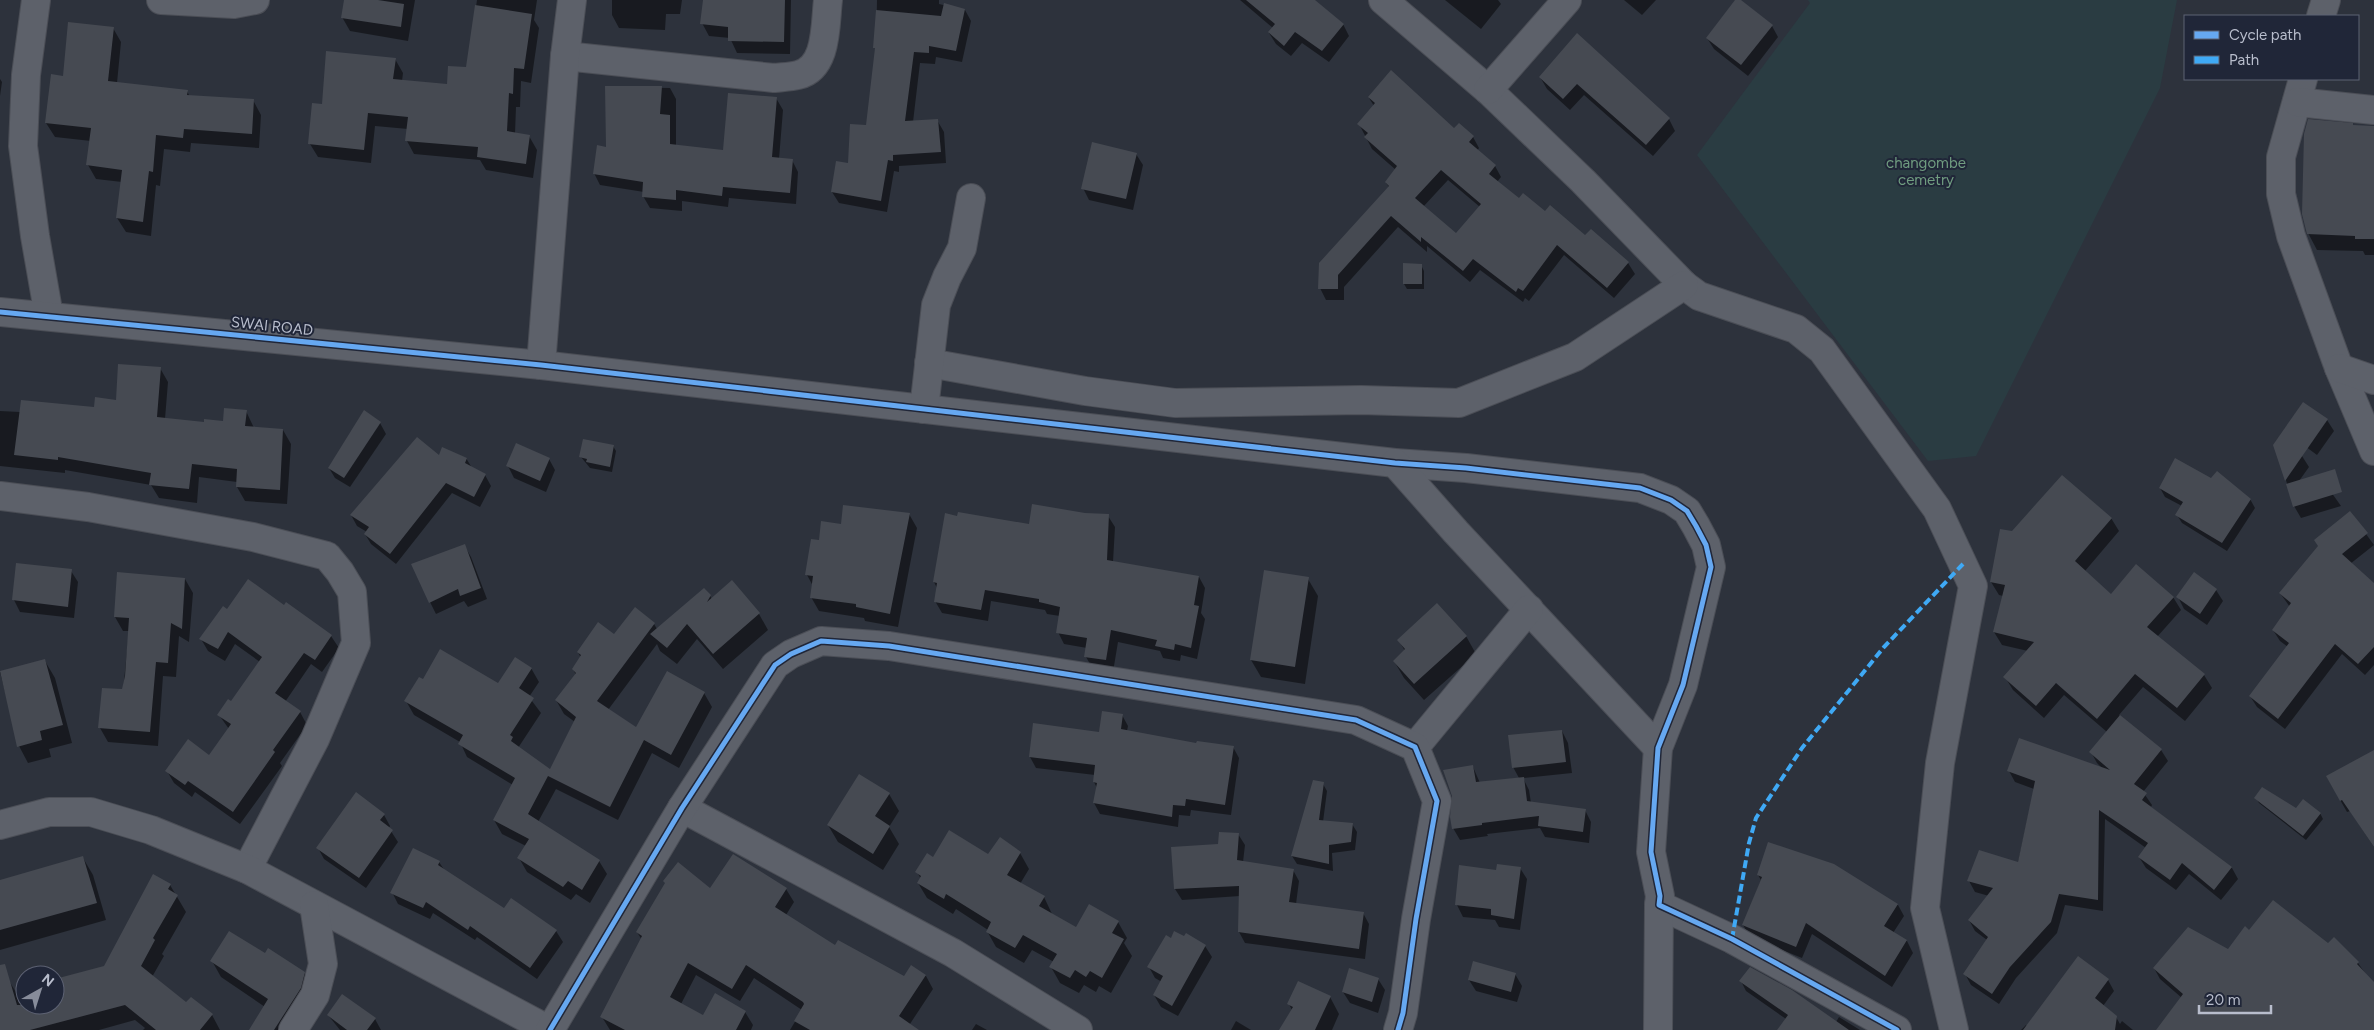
<svg xmlns="http://www.w3.org/2000/svg" width="2374" height="1030" font-family="Figtree,sans-serif">
<style>
.green{fill:#2a3c42}
.shadow{fill:#0007;fill-rule:evenodd}
.building{fill:#464a52;fill-rule:evenodd}
.lines{fill:none;stroke-linecap:round;stroke-linejoin:round}
.minor-casing{stroke:#4b4e56;stroke-width:30}
.minor{stroke:#5d616a;stroke-width:28}
.quiet{stroke:#3fa9f5;stroke-width:4;stroke-dasharray:8 4;stroke-linecap:butt}
.cycleway-casing{stroke:#202638;stroke-width:8}
.cycleway{stroke:#66a8f1;stroke-width:5}
.labels{text-anchor:middle;stroke-width:4;stroke-linejoin:round;paint-order:stroke}
.park-label{font-size:15px;fill:#709d80;stroke:#202638}
.street-label{font-size:15px;fill:#b8bdcc;stroke:#202638}
</style>
<rect width="100%" height="100%" fill="#2d323c"/>
<path class="green" d="M1808,0H2177L2160,88L1976,456L1928,461L1697,155L1810,3Z"/>
<g class="shadow">
<path d="M345,0H415L408,41L350,31L342,17Z"/>
<path d="M477,0H537L534,20L539,28L531,83L521,81L520,107H516L515,134L529,136L537,150L533,178L486,170L480,160L414,154L407,141L408,129L375,126L371,163L318,157L310,144L323,106L395,59L403,73L402,81L448,86L467,69Z"/>
<path d="M612,0H682L680,14H666L665,30L619,28L612,15Z"/>
<path d="M704,0H791L790,54L737,53L730,38L709,36L702,23Z"/>
<path d="M877,0H939V4L965,10L971,21L962,62L936,57L935,64L920,63L913,122L937,120L944,132L946,163L899,166V172L894,171L887,212L839,203L832,192L849,165L867,126L876,51Z"/>
<path d="M1240,0H1313L1343,24L1349,36L1329,62L1302,43L1291,56L1276,44L1269,33L1273,28Z"/>
<path d="M1445,0H1498L1501,4L1481,29Z"/>
<path d="M1624,0H1656L1642,15Z"/>
<path d="M1736,0L1772,26L1778,37L1748,76L1714,49L1707,38Z"/>
<path d="M113,28L121,42L117,83L187,91L190,97L253,100L261,115L259,148L191,143L190,152L164,149L160,186L156,185L151,236L126,232L117,218L122,182L96,179L88,165L91,141L55,137L46,123L64,77Z"/>
<path d="M1577,35L1669,119L1675,131L1653,156L1584,95L1570,110L1547,89L1540,77Z"/>
<path d="M0,79L2,82L0,96Z"/>
<path d="M607,87L670,88L676,99V146L724,152L776,98L783,110L779,159L792,160L798,172L796,204L729,198L728,207L682,201V211L650,208L643,196L644,192L600,185L594,173L607,148Z"/>
<path d="M1369,98L1473,137L1479,148L1477,151L1495,166L1501,177L1497,182L1519,200L1586,237L1591,231L1628,263L1635,274L1614,298L1564,255L1529,301L1525,298L1523,302L1480,270L1470,282L1427,246V252L1398,227L1344,287V300H1326L1320,288L1389,187L1386,183L1396,170L1372,149L1359,124L1374,106ZM1448,180L1480,207L1456,235L1423,207Z"/>
<path d="M2353,127L2374,128V255H2365L2363,251L2317,250L2308,233Z"/>
<path d="M1136,154L1143,165L1133,210L1089,200L1083,188Z"/>
<path d="M1421,265L1424,271V289H1407L1404,284Z"/>
<path d="M160,368L168,382L165,419L205,424L224,423L246,411L254,428L283,430L291,444L287,504L245,501L237,487V482L199,477L197,503L159,498L151,485L65,470V473L0,466V411L20,412L95,409L117,402Z"/>
<path d="M364,412L380,423L386,434L350,487L335,478L329,468Z"/>
<path d="M2327,420L2334,431L2317,455L2294,438Z"/>
<path d="M2275,445L2302,456L2309,467L2299,481L2319,475L2341,506L2301,518L2294,506Z"/>
<path d="M613,446L616,451L612,472L590,468L581,457Z"/>
<path d="M440,457L466,458L472,468L485,475L491,486L480,507L452,493L396,564L371,544L365,534L367,532L357,526L351,515Z"/>
<path d="M549,459L555,470L546,492L514,478L508,466Z"/>
<path d="M2160,488L2250,499L2255,508L2227,551L2182,523L2177,515L2182,506L2165,497Z"/>
<path d="M2350,512L2374,545L2350,564L2374,585V665L2365,675L2342,654L2285,729L2257,707L2250,696L2288,647L2280,641L2273,630L2290,607L2280,593Z"/>
<path d="M909,514L917,528L898,627L865,621L864,618L819,611L811,597L813,586L807,575L820,542L842,526Z"/>
<path d="M1085,514L1108,516L1115,527L1113,562L1199,577L1205,588L1201,613L1205,619L1197,659L1181,655L1180,661L1163,658L1160,651L1118,642L1113,672L1093,669L1086,657L1087,648L1064,644L1058,632L1060,616L1047,614L1045,610L991,601L988,621L942,613L935,601L937,588L934,582L1030,525Z"/>
<path d="M2111,518L2119,531L2085,571L2111,596L2173,597L2181,610L2157,637L2204,675L2212,688L2185,721L2143,687L2119,715L2161,750L2168,761L2143,792L2152,805L2151,807L2232,868L2238,879L2221,900L2189,874L2176,890L2146,868L2139,857L2146,848L2105,819L2103,911L2065,905L2057,933L2016,978L1999,1004L1971,985L1965,974L1987,940L1975,931L1969,920L1989,896L1975,892L1969,881L2018,863L2034,789L2015,782L2009,771L2104,770L2097,763L2091,752L2107,732L2064,695L2044,718L2013,690L2005,677L2028,651L2002,645L1994,632L2003,596L1999,595L1991,582L2013,532Z"/>
<path d="M464,545L471,557L487,599L468,607L464,601L436,614L430,602Z"/>
<path d="M71,571L78,582L74,618L20,612L14,600Z"/>
<path d="M185,579L193,593L189,642L179,636L176,677L163,676L158,746L108,742L100,728L123,691L129,631H123L115,617Z"/>
<path d="M1308,579L1318,596L1305,684L1261,677L1251,660Z"/>
<path d="M732,582L759,614L768,630L723,669L697,639L677,664L660,651L657,644L608,710L637,729L668,673L704,693L712,707L679,768L652,753L618,820L556,789L538,822L599,861L607,874L590,903L576,894L571,900L527,872L519,858L526,846L502,834L494,820L513,785L467,757L460,742L414,715L406,701L423,680L499,684L531,668L539,682L529,697L541,713L518,748L550,771L575,722L564,714L556,700L576,675L573,669L581,658L578,652L615,635L654,624L657,629L710,596L712,599Z"/>
<path d="M2216,590L2223,601L2207,625L2184,609L2178,597Z"/>
<path d="M285,607L331,636L339,648L322,672L311,664L285,702L300,712L307,725L280,763L282,766L240,824L195,792L192,797L174,783L167,771L209,757L229,729L219,715L231,703L260,662L235,644L225,661L208,651L201,639L227,610Z"/>
<path d="M1466,636L1476,654L1424,700L1404,678L1394,661L1405,651L1399,641Z"/>
<path d="M45,661L55,678L72,743L49,749L51,757L28,763L19,746L0,672Z"/>
<path d="M1122,715L1128,726L1127,731L1197,745L1233,747L1239,758L1231,815L1191,810L1190,816L1179,815L1178,827L1100,814L1094,803L1097,788L1094,782L1095,775L1036,768L1030,757L1100,733Z"/>
<path d="M1562,731L1568,743L1572,773L1523,778L1529,790L1531,803L1585,810L1591,822L1589,843L1545,837L1540,828L1487,834L1488,836L1460,840L1453,828L1473,767L1480,783L1519,778L1513,767Z"/>
<path d="M2374,751V847L2350,811L2347,812L2327,777Z"/>
<path d="M1323,784L1327,791L1323,822L1352,824L1357,832L1355,850L1332,853L1333,871L1297,864L1292,856Z"/>
<path d="M889,794L899,811L889,827L899,844L883,870L838,842L828,825Z"/>
<path d="M2256,798L2296,810L2320,813L2323,819L2306,840L2259,803Z"/>
<path d="M384,815L390,826L389,828L398,842L366,888L324,859L318,848Z"/>
<path d="M1238,834L1245,845L1243,862L1293,870L1299,881L1296,904L1363,913L1369,924L1365,959L1245,943L1239,932L1240,896L1182,900L1175,889Z"/>
<path d="M1020,853L1029,869L1020,884L1044,897L1052,914L1076,928L1118,922L1127,938L1124,943L1132,956L1111,993L1099,986L1096,992L1084,985L1079,993L1060,983L1051,967L1054,962L1032,950L1024,963L996,947L987,931L988,930L956,909L953,914L927,898L918,883L921,879L917,872L933,859Z"/>
<path d="M83,858L93,875L106,920L0,950V881Z"/>
<path d="M439,862L445,871L505,910L556,931L563,942L537,979L477,937L475,940L433,913L430,919L398,904L392,892Z"/>
<path d="M1520,868L1527,879L1520,930L1499,927L1495,920L1463,917L1457,905L1497,871Z"/>
<path d="M1758,875L1898,905L1904,916L1893,933L1907,941L1913,953L1892,987L1812,934L1802,958L1750,937L1743,925L1761,880Z"/>
<path d="M170,885L186,912L162,954L164,956L152,977L186,1004L212,1015L220,1030H143L145,1028L135,1020L99,1030H0V983L9,981L19,997L25,996V1005H55V988L105,967Z"/>
<path d="M786,889L794,902L786,915L835,947L904,977L911,966L926,976L933,989L906,1030H790L802,1010L754,978L740,1001L696,975L681,1004L704,1016L745,1012L753,1025L751,1030H610L602,1017L642,940L637,932L711,890Z"/>
<path d="M2249,931L2328,945L2334,939L2358,963L2374,986V1030H2158L2182,998L2160,979L2154,968L2228,950Z"/>
<path d="M1172,940L1205,946L1212,957L1178,1016L1161,1007L1154,995L1162,982L1155,978L1149,967Z"/>
<path d="M265,955L304,973L313,989L292,1030H250L265,1007L221,977L212,961Z"/>
<path d="M1515,974L1522,986L1517,1002L1476,991L1469,980Z"/>
<path d="M1378,979L1385,990L1378,1013L1350,1003L1343,992Z"/>
<path d="M2108,980L2114,991L2103,1006L2116,1017L2120,1024L2122,1021L2133,1030H2021L2026,1025L2028,1026Z"/>
<path d="M1741,981L1836,1022L1839,1017L1860,1030H1779L1786,1019L1746,991Z"/>
<path d="M1330,997L1339,1014L1332,1030H1280L1292,1010L1289,1004Z"/>
<path d="M328,1015L375,1019L381,1030H340Z"/>
<path d="M1236,1021L1251,1030H1231Z"/>
<path d="M976,1024L987,1030H972Z"/>
</g>
<g class="building">
<path d="M344,0H378L404,4L401,27L341,18Z"/>
<path d="M703,0H785L784,42L728,41V27L700,24Z"/>
<path d="M1246,0H1315L1344,24L1322,51L1295,32L1284,46L1268,32L1275,24Z"/>
<path d="M1735,0H1741L1773,25L1741,65L1706,38Z"/>
<path d="M944,3L965,9L956,51L929,46V53L914,52L905,121L938,119L941,152L893,155V161L888,160L881,201L831,192L836,161L848,163L850,124L866,125L875,48H873L876,10L941,16Z"/>
<path d="M475,5L532,14L524,69L514,68L513,94L509,93L507,131L530,135L526,164L477,157L478,147L405,141L408,117L368,113L364,150L308,144L312,103L322,104L326,51L396,58L393,79L447,84L448,66L466,67Z"/>
<path d="M68,22L114,27L108,81L188,90L187,95L254,99L252,134L184,129L183,138L156,135L153,172L149,171L143,222L116,218L122,170L86,165L91,128L45,123L51,74L63,76Z"/>
<path d="M1577,33L1670,118L1646,145L1577,84L1563,99L1539,77Z"/>
<path d="M1391,70L1454,128L1459,123L1474,136L1469,142L1496,165L1489,174L1519,198L1523,193L1545,211L1550,205L1585,235L1591,229L1629,262L1607,288L1557,245L1523,291L1518,288L1516,292L1473,259L1463,271L1421,237V242L1391,216L1338,275V289H1318L1319,263L1389,186L1385,182L1397,166L1364,137L1368,133L1357,124L1375,103L1368,97ZM1441,170L1481,204L1456,233L1415,198Z"/>
<path d="M605,86H662L660,114L670,115V144L723,150L728,93L777,97L772,157L793,159L790,193L723,187L722,196L676,190V200L642,197L643,182L593,174L597,145L606,147Z"/>
<path d="M2308,119L2353,123V125L2374,126V239H2355V236L2307,234L2302,214L2304,134Z"/>
<path d="M1092,142L1137,153L1126,199L1081,189Z"/>
<path d="M1403,263L1422,264V284H1403Z"/>
<path d="M118,364L161,367L157,417L204,422V419L223,421L224,408L247,410L245,426L283,429L280,490L236,487L237,469L192,464L189,489L149,485L151,473L58,457V460L14,455L21,400L94,407L95,397L116,400Z"/>
<path d="M2303,402L2328,419L2285,481L2273,445Z"/>
<path d="M364,410L381,422L344,478L328,468Z"/>
<path d="M417,437L439,455L442,447L467,458L465,463L486,474L474,497L446,483L390,554L364,534L369,527L350,515Z"/>
<path d="M583,439L614,445L610,467L586,462L587,459L579,457Z"/>
<path d="M516,443L550,458L540,481L506,466Z"/>
<path d="M2175,458L2211,478L2217,471L2251,499L2222,543L2175,515L2183,502L2159,488Z"/>
<path d="M2335,469L2342,492L2293,507L2286,484Z"/>
<path d="M2062,475L2112,518L2075,561L2111,594L2136,564L2174,597L2147,627L2205,674L2177,708L2135,674L2097,719L2056,683L2036,706L2003,677L2034,642L1993,632L2005,585L1990,582L2000,529L2012,531Z"/>
<path d="M1032,504L1085,513L1109,514L1107,560L1199,576L1194,605L1199,606L1191,648L1175,644L1174,650L1155,646L1157,640L1111,630L1106,660L1084,657L1087,638L1056,633L1060,607L1039,602V599L985,590L981,610L934,602L937,583L933,582L945,513L957,516L958,512L1029,524Z"/>
<path d="M843,505L910,513L890,614L856,607V604L810,598L813,576L805,575L811,539L819,540L821,521L841,524Z"/>
<path d="M2350,511L2368,533L2342,554L2374,583V647L2358,664L2335,644L2278,719L2249,696L2289,643L2272,630L2291,603L2279,593L2318,546L2314,540Z"/>
<path d="M465,544L481,588L460,596L458,589L429,603L411,564Z"/>
<path d="M16,563L72,569L68,607L12,600Z"/>
<path d="M1264,570L1309,577L1295,667L1250,660Z"/>
<path d="M117,572L185,578L182,629L171,623L168,663L156,662L150,732L98,728L102,688L122,689L125,676L129,618L114,617Z"/>
<path d="M2194,572L2217,589L2200,614L2176,597Z"/>
<path d="M248,579L284,605L286,602L332,635L315,660L304,653L275,693L301,711L273,750L275,752L233,812L188,781L185,785L165,771L188,739L209,755L231,724L217,715L228,699L231,701L262,657L228,632L218,649L199,639L223,606L227,609Z"/>
<path d="M732,580L760,613L713,654L687,624L667,648L650,634L704,588L711,595L707,602Z"/>
<path d="M1437,603L1467,636L1414,684L1393,661L1405,649L1397,640Z"/>
<path d="M635,607L655,623L597,701L636,727L667,671L705,692L671,755L644,740L610,807L548,776L528,814L600,860L582,890L568,881L563,887L517,858L529,839L493,820L515,778L458,744L463,735L404,701L419,677L423,679L440,649L498,683L515,657L532,668L519,688L534,698L510,735L513,737L511,741L550,769L576,717L555,700L576,673L572,669L581,655L577,652L598,622L614,634Z"/>
<path d="M45,659L63,725L40,731L42,740L17,747L0,671Z"/>
<path d="M1102,711L1123,714L1121,729L1196,743L1197,741L1234,746L1225,805L1186,799L1185,806L1173,805L1172,817L1093,803L1097,783L1093,782L1095,765L1029,757L1033,723L1099,732Z"/>
<path d="M2120,715L2162,749L2134,784L2147,793L2142,800L2232,867L2214,890L2182,863L2170,880L2138,857L2148,843L2099,810L2098,900L2059,894L2051,922L2010,967L1992,994L1963,974L1988,937L1968,920L1993,888L1967,881L1979,850L2018,862L2035,781L2007,771L2019,738L2110,770L2089,752Z"/>
<path d="M1562,730L1566,762L1512,768L1508,735Z"/>
<path d="M2374,750V847L2342,800L2340,801L2326,776Z"/>
<path d="M1473,765L1476,782L1524,777L1527,801L1586,809L1583,832L1538,826L1539,816L1482,823V825L1452,829L1450,817L1452,796L1443,770Z"/>
<path d="M859,774L890,793L875,816L890,826L873,854L827,825Z"/>
<path d="M1313,780L1324,782L1319,820L1353,823L1351,842L1329,845V864L1291,856Z"/>
<path d="M2262,787L2296,808L2303,799L2321,813L2303,836L2254,798Z"/>
<path d="M356,792L385,814L380,820L393,830L359,878L316,848Z"/>
<path d="M949,830L988,854L1000,837L1021,852L1007,875L1045,896L1039,906L1076,927L1089,904L1119,921L1112,933L1124,939L1102,978L1090,971L1086,977L1075,970L1070,978L1049,967L1057,954L1023,935L1015,948L986,932L991,922L946,894L944,899L917,883L921,876L915,872L927,853L933,857Z"/>
<path d="M1219,832L1239,833L1237,860L1294,869L1289,902L1364,912L1359,949L1238,932L1239,886L1174,889L1171,847L1218,844Z"/>
<path d="M1768,842L1834,864L1898,904L1884,926L1907,940L1885,976L1806,923L1796,947L1742,925L1762,877L1757,875Z"/>
<path d="M413,848L440,861L438,865L504,908L511,898L557,930L530,968L470,926L468,930L426,902L423,908L390,893Z"/>
<path d="M733,854L787,888L775,907L835,945L838,940L904,976L911,965L926,975L899,1016L919,1030H810L794,1021L804,1004L803,1002L746,965L732,989L688,963L670,997L703,1015L715,993L746,1011L736,1030H625L600,1017L642,936L636,932L665,883L663,881L678,862L710,888Z"/>
<path d="M83,856L97,903L0,930V880Z"/>
<path d="M1497,864L1521,867L1514,919L1491,915V909L1455,905L1459,865L1496,870Z"/>
<path d="M153,874L171,884L168,889L178,895L153,938L155,940L141,966L186,1002L191,997L213,1014L200,1030H156L125,1005L30,1030H0V965L5,964L17,1005H55V979L104,966Z"/>
<path d="M2273,900L2328,943L2334,937L2359,962L2357,964L2374,982V1030H2156L2183,994L2153,968L2188,927L2228,949L2245,926L2249,930Z"/>
<path d="M229,931L265,953L268,948L305,972L301,988L274,1030H249L268,999L210,961Z"/>
<path d="M1174,931L1184,936L1186,933L1206,945L1172,1006L1153,995L1163,976L1147,967L1166,935L1171,938Z"/>
<path d="M2078,956L2109,979L2095,998L2117,1016L2115,1030H2023Z"/>
<path d="M1473,961L1516,973L1511,992L1468,980Z"/>
<path d="M1750,967L1792,990L1849,1030H1777L1788,1015L1739,981Z"/>
<path d="M1349,968L1379,978L1372,1002L1342,992Z"/>
<path d="M1298,981L1331,996L1315,1030H1279L1293,1007L1287,1004Z"/>
<path d="M342,994L376,1018L367,1030H347L327,1015Z"/>
</g>
<g class="lines">
<defs>
<g id="minor">
<path d="M36,0L26,75L23,146L35,236L49,316"/>
<path d="M161,0L234,4L255,0"/>
<path d="M1383,0L1488,90L1583,181L1684,285L1699,296L1796,329L1822,350L1937,509L1973,586L1940,763L1925,908L1954,1030"/>
<path d="M2321,16L2326,0"/>
<path d="M565,56L774,78C782,77 790,77 798,75C828,68 825,24 828,0"/>
<path d="M2303,79L2281,157V194L2291,236L2339,368L2374,451"/>
<path d="M1488,90L1567,0"/>
<path d="M2297,102L2374,110"/>
<path d="M0,312L541,365L1395,463L1466,468L1640,488L1671,500L1687,511L1696,526L1706,545L1711,567L1683,685L1658,748L1651,852L1660,896L1659,905L1732,939L1897,1030"/>
<path d="M929,363L1085,391L1175,403L1361,400L1459,403L1575,357L1684,285"/>
<path d="M541,365L565,56L572,0"/>
<path d="M2339,368L2374,380"/>
<path d="M924,409L936,305L947,277L962,248L971,198"/>
<path d="M1395,463L1456,532L1658,748"/>
<path d="M0,496L88,507L253,537L327,556L340,572L352,592L356,643L315,739L247,869"/>
<path d="M1415,747L1529,609"/>
<path d="M682,808L953,953L1078,1030"/>
<path d="M0,825L49,812H91L151,830L247,869L549,1030"/>
<path d="M293,1030L315,995L323,964L314,905"/>
<path d="M550,1030L682,808L775,665L791,654L821,641L889,646L1356,720L1415,747L1437,801L1416,919L1403,1013L1398,1030"/>
<path d="M1658,1030L1659,905"/>
</g>
</defs>
<use href="#minor" class="minor-casing"/>
<use href="#minor" class="minor"/>
<path class="quiet" d="M1732,939L1749,843L1756,818L1802,748L1884,647L1963,564"/>
<defs>
<g id="cycleway">
<path d="M0,312L541,365L1395,463L1466,468L1640,488L1671,500L1687,511L1696,526L1706,545L1711,567L1683,685L1658,748L1651,852L1660,896L1659,905L1732,939L1897,1030"/>
<path d="M550,1030L682,808L775,665L791,654L821,641L889,646L1356,720L1415,747L1437,801L1416,919L1403,1013L1398,1030"/>
</g>
</defs>
<use href="#cycleway" class="cycleway-casing"/>
<use href="#cycleway" class="cycleway"/>
</g>
<g class="labels">
<g class="park-label">
<text x="1926" y="168">changombe<tspan x="1926" dy="17">cemetry</tspan></text>
</g>
<g class="street-label">
<text transform="translate(272 326) rotate(6)" y="5">SWAI ROAD</text>
</g>
</g>
<rect x="2184" y="15" width="175" height="65" fill="#202638" stroke="#5d6273"/>
<rect x="2194" y="31" width="25" height="8" fill="#66a8f1" stroke="#5d6273"/>
<text x="2229" y="40" font-size="15" fill="#b8bdcc">Cycle path</text>
<rect x="2194" y="56" width="25" height="8" fill="#3fa9f5" stroke="#5d6273"/>
<text x="2229" y="65" font-size="15" fill="#b8bdcc">Path</text>
<g transform="translate(40 990) rotate(39)"><circle r="24" fill="#202638" stroke="#5d6273"/>
<path d="M0-4L9 19L0 12L-9 19Z" fill="#878c9a"/>
<text y="-8" font-size="14" font-weight="bold" text-anchor="middle" fill="#b8bdcc">N</text>
</g>
<path d="M2199 1005v8h72v-8" fill="none" stroke="#b8bdcc" stroke-width="2.5"/>
<text x="2206" y="1005" font-size="15" fill="#b8bdcc" stroke="#202638" stroke-width="4" paint-order="stroke">20 m</text>
</svg>
